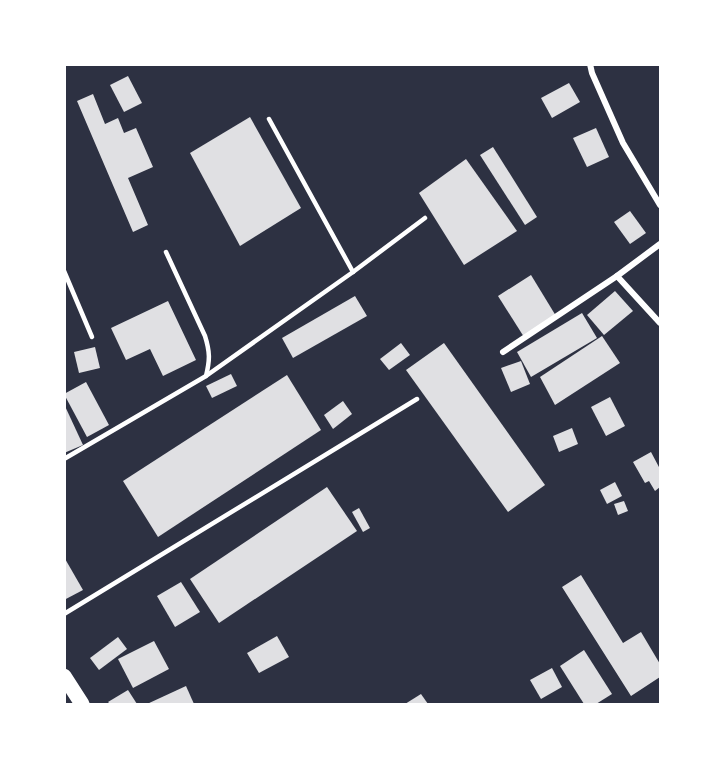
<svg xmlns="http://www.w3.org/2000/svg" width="725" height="769" font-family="'DM Sans',sans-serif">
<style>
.building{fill:#e0e0e3}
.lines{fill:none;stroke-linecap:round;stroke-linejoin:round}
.service{stroke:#fff;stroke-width:4.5}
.minor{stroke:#fff;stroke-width:6}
.primary{stroke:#fff;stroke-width:15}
</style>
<rect width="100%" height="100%" fill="#2d3142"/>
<g class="building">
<path d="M128,76L142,103L124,112L110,85Z"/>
<path d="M569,83L580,102L552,118L541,98Z"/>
<path d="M93,94L105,124L118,118L124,133L136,128L153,167L128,178L148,225L133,232L77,101Z"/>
<path d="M250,117L301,208L240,246L190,153Z"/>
<path d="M596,128L609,157L587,167L573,138Z"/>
<path d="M493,147L537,217L525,225L480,155Z"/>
<path d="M466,159L517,231L464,265L419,193Z"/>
<path d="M630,211L646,233L630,244L614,222Z"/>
<path d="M531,275L556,316L524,337L498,296Z"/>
<path d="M615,291L633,311L604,335L587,315Z"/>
<path d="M355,296L367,316L293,358L282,338Z"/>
<path d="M168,301L196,360L163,376L150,349L126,360L111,328Z"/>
<path d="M582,313L597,338L531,377L517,352Z"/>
<path d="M602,336L620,363L555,405L540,377Z"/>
<path d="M401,343L410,355L389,370L380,359Z"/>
<path d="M444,343L545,485L508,512L406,370Z"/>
<path d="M95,347L100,368L79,373L74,352Z"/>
<path d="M521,361L530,384L511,392L501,368Z"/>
<path d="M231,374L237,386L212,398L206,386Z"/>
<path d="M287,375L321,430L158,537L123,481Z"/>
<path d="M86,382L109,425L87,437L64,394Z"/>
<path d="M610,397L625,426L606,436L591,407Z"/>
<path d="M343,401L352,414L333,429L324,415Z"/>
<path d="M64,404L83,445L64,453Z"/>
<path d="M572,428L578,444L559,452L553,436Z"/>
<path d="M651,452L660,469V487L655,491L649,481L645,483L633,462Z"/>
<path d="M615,482L622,496L607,504L600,490Z"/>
<path d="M327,487L357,531L219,623L190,579Z"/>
<path d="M624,501L628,511L618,515L614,504Z"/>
<path d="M359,508L370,528L363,532L352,512Z"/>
<path d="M64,557L83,590L64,600Z"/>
<path d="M581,575L623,643L641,632L660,664V677L631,696L562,587Z"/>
<path d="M181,582L200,612L175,627L157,596Z"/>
<path d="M277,636L289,657L259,673L247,653Z"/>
<path d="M118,637L127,649L99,670L90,658Z"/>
<path d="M154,641L169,669L133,688L118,659Z"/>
<path d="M584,650L612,694L596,704H584L560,666Z"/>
<path d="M552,668L562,687L541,699L530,680Z"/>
<path d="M186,686L194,704H147Z"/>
<path d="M128,690L137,704H110L108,702Z"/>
<path d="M421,694L428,704H405Z"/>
</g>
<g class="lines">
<g class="service">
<path d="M269,119L353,272"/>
<path d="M166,252L205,336C210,352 210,360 206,376"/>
<path d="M64,271L92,337"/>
<path d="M64,459L206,376L353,272L425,218"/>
<path d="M64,614L417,399"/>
</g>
<g class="minor">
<path d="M590,64L592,73L623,143L660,205"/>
<path d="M617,276L660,323"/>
<path d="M503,352L617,276L660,244"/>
</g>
<path class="primary" d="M64,676L82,704"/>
</g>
<rect width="725" height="769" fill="none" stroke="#ffffff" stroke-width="132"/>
</svg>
